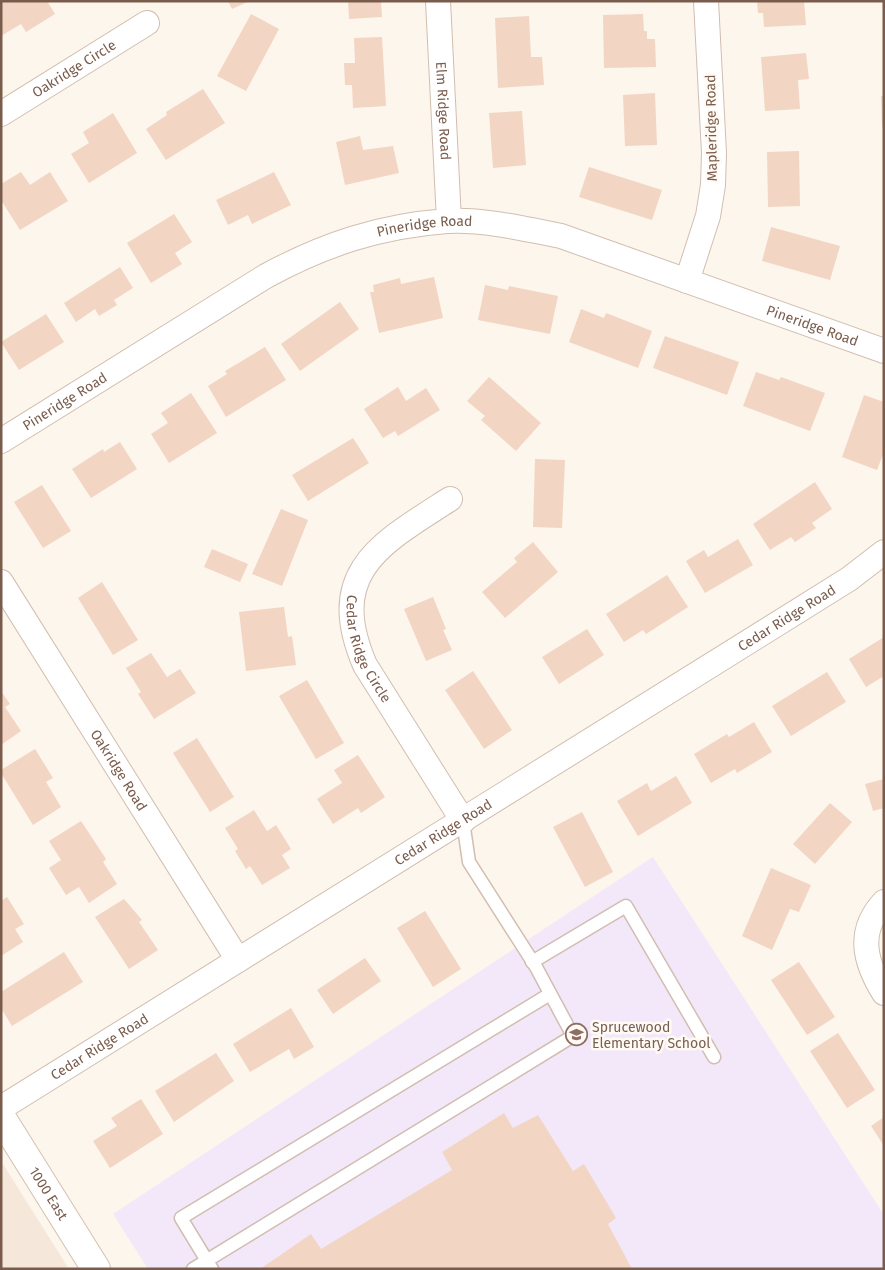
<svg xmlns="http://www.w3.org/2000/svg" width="885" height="1270" font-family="'Fira Sans',sans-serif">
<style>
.residential{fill:#f5e8da}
.education{fill:#f3e8fa}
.building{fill:#f3d5c3}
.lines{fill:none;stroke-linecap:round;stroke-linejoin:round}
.lane-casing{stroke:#d1beb0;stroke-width:15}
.street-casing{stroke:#d1beb0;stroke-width:26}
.secondary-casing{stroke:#d6c0b0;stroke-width:30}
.lane{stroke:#fff;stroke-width:12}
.street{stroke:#fff;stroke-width:24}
.secondary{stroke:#fff;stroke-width:28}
.labels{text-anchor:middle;stroke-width:5;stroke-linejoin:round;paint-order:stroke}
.street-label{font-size:14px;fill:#7a5c4d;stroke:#fffaf3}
.education-label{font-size:14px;fill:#785e54;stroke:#fffaf3;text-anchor:start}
</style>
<rect width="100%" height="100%" fill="#fdf6ec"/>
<path class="residential" d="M1,1161L69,1269H1Z"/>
<path class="education" d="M653,857L884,1215V1269H148L113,1214Z"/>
<g class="building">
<path d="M1,1H47L55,14L26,32L21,24L1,36Z"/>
<path d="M228,1H250L232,9Z"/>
<path d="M348,1H381L382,17L349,19Z"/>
<path d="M757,1H804L806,25L764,27L763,13H758Z"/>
<path d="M251,14L279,29L246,91L217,76Z"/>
<path d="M643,14L644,31H647V39H655L656,67L604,68L603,15Z"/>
<path d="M529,16L531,57H542L544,85L498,88L495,18Z"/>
<path d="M382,37L386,106L353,108L352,85H345L344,63H355L354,38Z"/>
<path d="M806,53L809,79L798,80L800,109L765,111L761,57Z"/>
<path d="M203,89L225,123L166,160L146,129L167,115L166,112Z"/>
<path d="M655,93L657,145L625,146L623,95Z"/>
<path d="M881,96H884V127H882Z"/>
<path d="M522,111L526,165L493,168L489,113Z"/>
<path d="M113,113L137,153L89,183L71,154L89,143L83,132Z"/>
<path d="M360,136L363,150L393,146L399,173L345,185L336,142Z"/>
<path d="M799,151L800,206L768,207L767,152Z"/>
<path d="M589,167L662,190L652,220L579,197Z"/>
<path d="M21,172L30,185L50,172L68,201L20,230L1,200V184Z"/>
<path d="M274,172L291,205L252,224L248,215L228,225L216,200Z"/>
<path d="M174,214L192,242L175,253L182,264L151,283L127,243Z"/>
<path d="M771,227L840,246L830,280L762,261Z"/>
<path d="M120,267L133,288L114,300L117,305L99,316L95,309L76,322L64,303Z"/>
<path d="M434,277L443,318L379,333L370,292H374L373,285L400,278L401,284Z"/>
<path d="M485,285L508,290L509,286L558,296L550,334L478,320Z"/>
<path d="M340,302L359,329L300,371L281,344Z"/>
<path d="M581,309L604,318L606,313L652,331L638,368L569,342Z"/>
<path d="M46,314L64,342L19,370L1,342Z"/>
<path d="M665,336L739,362L727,395L653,368Z"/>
<path d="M265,347L286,380L226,417L208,386L227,374L225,371Z"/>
<path d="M756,372L779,380L781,377L825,393L810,431L743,406Z"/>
<path d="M489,377L541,423L516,451L481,420L485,416L467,401Z"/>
<path d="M398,387L406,401L426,388L440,410L398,436L395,431L383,438L364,409Z"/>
<path d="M191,393L217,433L169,463L151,434L168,423L161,413Z"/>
<path d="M864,395L884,402V452L877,470L842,457Z"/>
<path d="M353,438L369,463L308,501L292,475Z"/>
<path d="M120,442L137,469L91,498L72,469L103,449L104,452Z"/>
<path d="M535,459L565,460L562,528L533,527Z"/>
<path d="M815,482L832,509L812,523L816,528L795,542L791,537L770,550L753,524Z"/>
<path d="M42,485L71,531L43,548L14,502Z"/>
<path d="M281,509L308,520L282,586L252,574Z"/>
<path d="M738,539L753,565L705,593L686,561L704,550L708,557Z"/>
<path d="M533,542L558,572L505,618L482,592L517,562L514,558Z"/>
<path d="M212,549L248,564L240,582L204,567Z"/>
<path d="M667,575L688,607L646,634L643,630L624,642L606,614Z"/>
<path d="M102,582L138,640L113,655L78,598Z"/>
<path d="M433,597L446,629L443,630L452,650L426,661L404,609Z"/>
<path d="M284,607L288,637L292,636L296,665L246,671L239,612Z"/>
<path d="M587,629L604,655L559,684L542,657Z"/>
<path d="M884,637V676L866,687L849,659Z"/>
<path d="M151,653L167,677L180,669L196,693L154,719L138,694L141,692L126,668Z"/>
<path d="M473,671L512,730L484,749L445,690Z"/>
<path d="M827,672L846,702L791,736L772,706Z"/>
<path d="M307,680L344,743L316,759L279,696Z"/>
<path d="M1,691L10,704L5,707L21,731L1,745Z"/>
<path d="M754,722L772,752L737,773L735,769L711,783L694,754L727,734L729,737Z"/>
<path d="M197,738L234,797L210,812L173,753Z"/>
<path d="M35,749L53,778L46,782L61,807L33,825L1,773V770Z"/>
<path d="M358,755L385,797L361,813L358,808L333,824L317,799L342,783L334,770Z"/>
<path d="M676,776L692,803L638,836L617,801L647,783L651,791Z"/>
<path d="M884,779V808L873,811L865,784Z"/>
<path d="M830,803L852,822L815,864L793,844Z"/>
<path d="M254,810L267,831L276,825L291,849L282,855L290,868L262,885L250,866L246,869L235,851L238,849L225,828Z"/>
<path d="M582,812L613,872L585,887L553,827Z"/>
<path d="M81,821L106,859L103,862L117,884L89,903L79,887L66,895L49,868L61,860L49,841Z"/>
<path d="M771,868L811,885L799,912L790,909L772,950L742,936Z"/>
<path d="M7,897L24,924L15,929L23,942L1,956V901Z"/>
<path d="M124,899L142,920L139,922L158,950L129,969L95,917Z"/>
<path d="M425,911L461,969L433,987L397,928Z"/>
<path d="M64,952L83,982L12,1026L1,1008V992Z"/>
<path d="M365,958L381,981L333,1014L317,990Z"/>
<path d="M799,962L835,1017L807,1035L771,980Z"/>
<path d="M291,1008L314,1047L294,1059L289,1049L250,1072L233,1044Z"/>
<path d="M838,1033L875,1090L847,1108L810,1051Z"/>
<path d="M216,1053L234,1081L174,1122L155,1091Z"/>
<path d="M141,1099L163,1134L110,1168L93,1141L117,1126L111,1118Z"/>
<path d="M504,1113L513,1128L538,1115L573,1171L584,1164L616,1218L608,1224L632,1269H260L311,1234L321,1249L452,1170L442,1152Z"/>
<path d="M884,1117V1146L871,1126Z"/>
</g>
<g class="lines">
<defs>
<g id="lane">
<path d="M532,962L626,906L714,1057"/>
<path d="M193,1269L573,1036L536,967L469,862L463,821"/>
<path d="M212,1269L181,1218L550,994"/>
</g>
<g id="street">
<path id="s1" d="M438,1L449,221"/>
<path id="s2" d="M1,114L147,23"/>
<path d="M687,281L708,216L713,185L714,153L706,1"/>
<path id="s3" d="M1,441L266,276C325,244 380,226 447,221C483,219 526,229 561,236L884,351"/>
<path id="s4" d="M450,499C380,544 325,572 365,665L463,821"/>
<path id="s5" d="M1,582L238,960"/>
<path d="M884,902C857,931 864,961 884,993"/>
<path id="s6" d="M1,1108L849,579L884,552"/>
</g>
<g id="secondary">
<path id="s7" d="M1,1117L96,1269"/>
</g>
</defs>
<use href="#lane" class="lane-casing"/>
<use href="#street" class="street-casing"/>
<use href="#secondary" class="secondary-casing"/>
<use href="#lane" class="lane"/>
<use href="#street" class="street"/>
<use href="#secondary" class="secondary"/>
</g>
<defs>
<symbol id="school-ring" viewBox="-11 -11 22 22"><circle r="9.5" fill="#fffaf3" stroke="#8d6e63" stroke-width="1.5"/><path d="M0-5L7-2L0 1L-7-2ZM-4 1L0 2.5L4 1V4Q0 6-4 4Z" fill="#8d6e63"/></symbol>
</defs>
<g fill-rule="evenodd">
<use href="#school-ring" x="564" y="1022" width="25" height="25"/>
</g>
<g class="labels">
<g class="street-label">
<text dy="5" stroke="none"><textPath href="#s2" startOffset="86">Oakridge Circle</textPath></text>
<text dy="5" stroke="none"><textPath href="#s1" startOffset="110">Elm Ridge Road</textPath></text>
<text transform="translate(711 128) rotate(-91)" y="5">Mapleridge Road</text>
<text dy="5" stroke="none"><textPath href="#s3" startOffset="480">Pineridge Road</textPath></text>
<text dy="5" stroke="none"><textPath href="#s3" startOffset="885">Pineridge Road</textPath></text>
<text dy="5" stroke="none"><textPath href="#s3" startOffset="75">Pineridge Road</textPath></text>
<text dy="5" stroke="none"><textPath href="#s6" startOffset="926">Cedar Ridge Road</textPath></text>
<text dy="5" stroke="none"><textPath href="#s4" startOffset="198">Cedar Ridge Circle</textPath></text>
<text dy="5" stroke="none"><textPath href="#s5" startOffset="222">Oakridge Road</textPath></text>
<text dy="5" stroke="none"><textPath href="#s6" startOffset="521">Cedar Ridge Road</textPath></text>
<text dy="5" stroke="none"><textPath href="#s6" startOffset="116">Cedar Ridge Road</textPath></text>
<text dy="5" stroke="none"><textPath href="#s7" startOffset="90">1000 East</textPath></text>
</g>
<g class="education-label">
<text x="592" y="1032">Sprucewood<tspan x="592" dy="16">Elementary School</tspan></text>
</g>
</g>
<rect width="885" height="1270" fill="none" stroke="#7a5c4d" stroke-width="5"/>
</svg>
